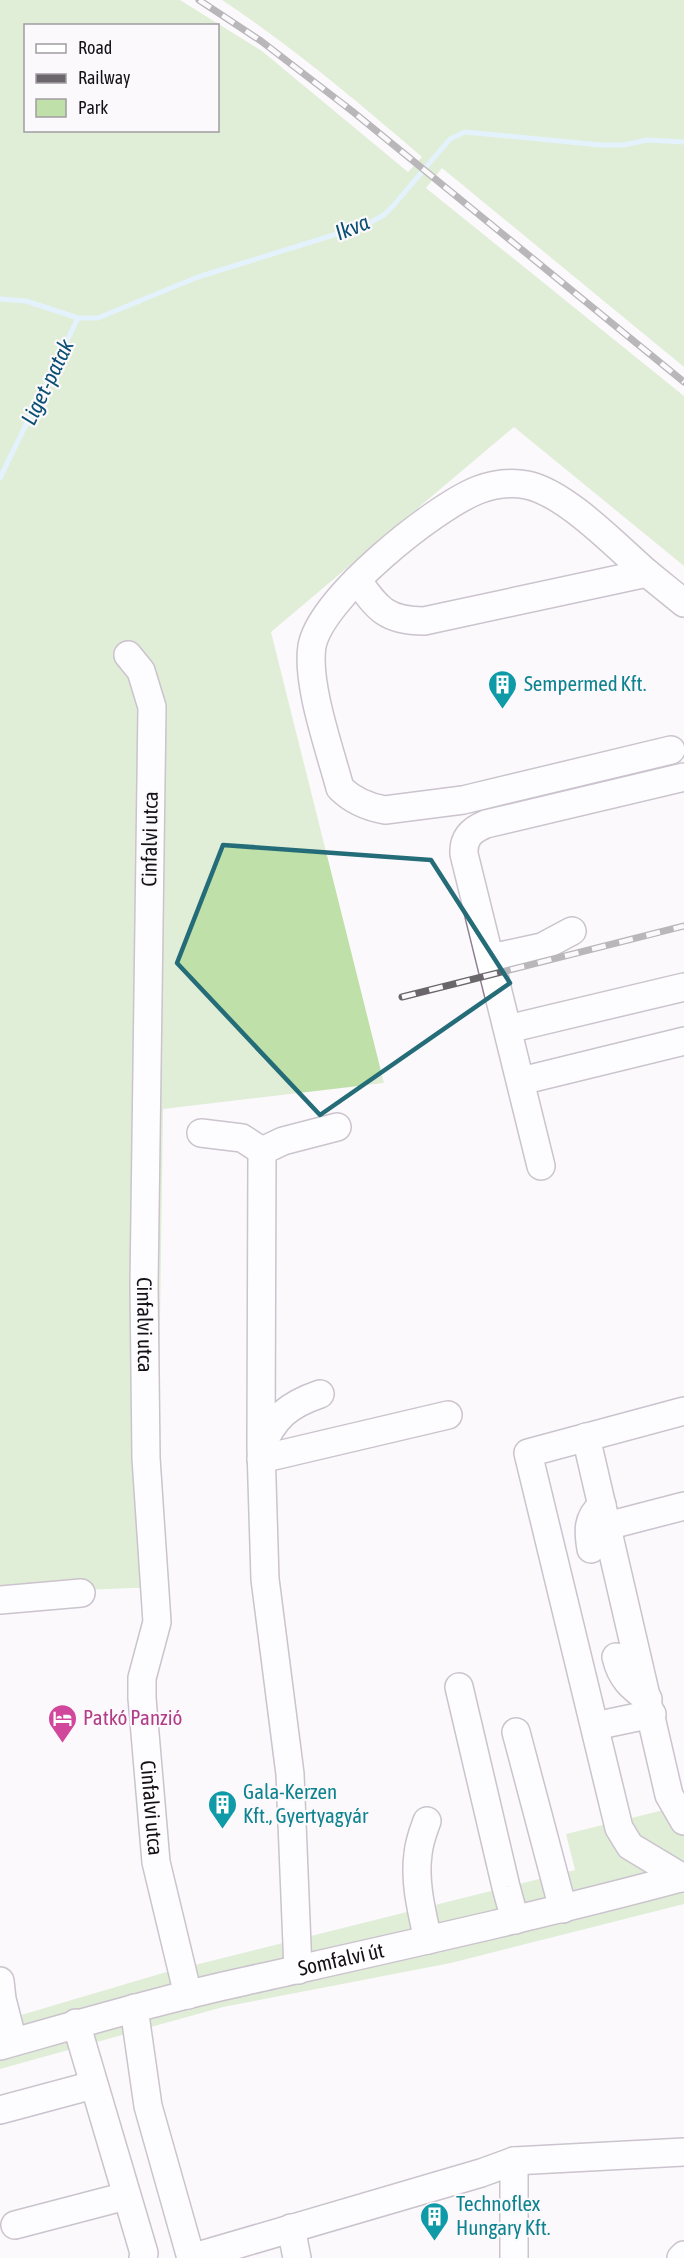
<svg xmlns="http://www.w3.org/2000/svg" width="684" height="2258" font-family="'Asap Condensed',sans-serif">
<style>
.green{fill:#bfe0a8;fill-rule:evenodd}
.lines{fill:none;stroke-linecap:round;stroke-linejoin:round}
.stream{stroke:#c8e8fd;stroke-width:5}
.minor-casing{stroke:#908093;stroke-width:30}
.minor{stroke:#fff;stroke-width:27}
.rail-casing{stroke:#6a666b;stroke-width:7}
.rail{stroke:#fcf9fd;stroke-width:4.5;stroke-dasharray:14;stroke-linecap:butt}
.marked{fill:none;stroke:#246d78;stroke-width:4.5;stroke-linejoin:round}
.labels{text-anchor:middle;stroke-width:4.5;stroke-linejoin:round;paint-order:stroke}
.culture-label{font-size:21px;fill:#0d838f;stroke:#fcf9fd;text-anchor:start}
.street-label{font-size:21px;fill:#161118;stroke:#fcf9fd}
.hotel-label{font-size:21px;fill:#b23c85;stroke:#fcf9fd;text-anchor:start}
.water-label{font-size:22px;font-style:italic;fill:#084f71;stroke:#fcf9fd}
</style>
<rect width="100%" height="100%" fill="#fcf9fd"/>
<g class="green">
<path d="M0,0H180L262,51L408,172L422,157C358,102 293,47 222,0H684V367L442,168L426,188L684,396V566L514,427L271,632L384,1083L163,1109L158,1467L161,1587L0,1593ZM26,26H218V130H26Z"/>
<path d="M684,1805V1904L451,1963L223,2007L0,2069V2001L11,1998L21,2015L163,1973L575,1870L566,1834Z"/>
</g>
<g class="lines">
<g class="stream">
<path d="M0,299L26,301L78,318H98L198,277L366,225L384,215L393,206L450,139L465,132L601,145H624L647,140L684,142"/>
<path d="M0,478L78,318"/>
</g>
<defs>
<g id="minor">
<path d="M647,573C617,547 566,493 527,485C511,482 494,484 478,490C433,508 321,598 312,646C306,684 330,750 340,788C353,801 368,807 385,810L463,800L671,750"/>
<path d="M357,580C378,609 386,621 424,621L647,573L684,603"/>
<path id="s1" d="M128,655L141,671L152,707L144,1285L146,1458L157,1622L142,1678V1698L156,1862L188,1995"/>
<path d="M491,958L542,947L572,931"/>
<path d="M508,1029L684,987"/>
<path d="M521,1081L684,1041"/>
<path d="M201,1133L242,1138L262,1151L261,1444"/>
<path d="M262,1151L283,1141L337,1127"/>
<path d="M541,1166L464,854C463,838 471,830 486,824L684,777"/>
<path d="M586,1437L669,1795L684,1821"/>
<path d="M261,1459L448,1415"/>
<path d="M607,1526L684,1506"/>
<path d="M591,1549C588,1531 587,1518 602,1505"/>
<path d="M0,1600L81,1593"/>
<path d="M616,1657C621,1678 631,1687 648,1699"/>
<path d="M459,1687L506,1887L515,1920"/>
<path d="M595,1726L652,1714"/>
<path d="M516,1732L563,1909"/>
<path d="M427,1821C423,1832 419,1842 418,1854C414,1882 422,1913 428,1940"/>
<path d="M683,1878L630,1846L619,1828L528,1453L684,1411"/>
<path d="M298,1970L290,1774L265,1579L261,1448C274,1417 288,1405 320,1394"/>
<path d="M0,1981L2,1999L13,2042"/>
<path d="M134,2008L148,2106L191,2258L481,2173L514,2161L684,2152"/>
<path d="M76,2023L144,2253L143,2258"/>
<path id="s2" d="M0,2046C82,2023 163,1999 246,1981C392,1948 539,1916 684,1877"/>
<path d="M0,2110L93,2085"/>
<path d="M514,2161V2258"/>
<path d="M15,2225L126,2196"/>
<path d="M291,2228L297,2258"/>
<path d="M681,2258L684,2255"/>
</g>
</defs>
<use href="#minor" class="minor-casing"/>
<use href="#minor" class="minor"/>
<defs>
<g id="rail">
<path d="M199,0L261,41L352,111L684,382"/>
<path d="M402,997L684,926"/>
</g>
</defs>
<use href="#rail" class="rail-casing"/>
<use href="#rail" class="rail"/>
</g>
<path d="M0 0H684V2258H0ZM223,845L431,860L510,983L320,1115L177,963Z" fill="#fcf9fd" fill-opacity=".55" fill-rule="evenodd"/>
<path class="marked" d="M223,845L431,860L510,983L320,1115L177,963Z"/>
<defs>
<symbol id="building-pin" viewBox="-11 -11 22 30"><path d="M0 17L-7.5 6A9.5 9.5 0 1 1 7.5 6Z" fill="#0f9aa8" stroke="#fcf9fd"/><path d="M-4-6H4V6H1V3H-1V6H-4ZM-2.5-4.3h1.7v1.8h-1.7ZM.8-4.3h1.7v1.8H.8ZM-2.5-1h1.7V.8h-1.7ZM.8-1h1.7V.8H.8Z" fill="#fff"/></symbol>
<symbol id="hotel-pin" viewBox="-11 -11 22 30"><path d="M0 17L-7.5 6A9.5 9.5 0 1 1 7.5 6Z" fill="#d1479c" stroke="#fcf9fd"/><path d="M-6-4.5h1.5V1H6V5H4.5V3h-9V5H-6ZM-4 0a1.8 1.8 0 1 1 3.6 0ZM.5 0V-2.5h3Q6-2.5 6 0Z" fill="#fff"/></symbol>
</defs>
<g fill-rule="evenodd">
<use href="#building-pin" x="486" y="668" width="33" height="45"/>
<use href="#hotel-pin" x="46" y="1702" width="33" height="45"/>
<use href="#building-pin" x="206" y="1788" width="33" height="45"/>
<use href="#building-pin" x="418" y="2200" width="33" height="45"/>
</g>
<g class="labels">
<g class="culture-label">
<text x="524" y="691">Sempermed Kft.</text>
<text x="243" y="1799">Gala-Kerzen<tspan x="243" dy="24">Kft., Gyertyagyár</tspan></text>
<text x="456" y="2211">Technoflex<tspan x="456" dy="24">Hungary Kft.</tspan></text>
</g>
<g class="street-label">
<text transform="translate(150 839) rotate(-89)" y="7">Cinfalvi utca</text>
<text dy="7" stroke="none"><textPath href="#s1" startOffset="676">Cinfalvi utca</textPath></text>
<text dy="7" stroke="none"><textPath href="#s1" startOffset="1162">Cinfalvi utca</textPath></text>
<text dy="7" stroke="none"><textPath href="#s2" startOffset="352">Somfalvi út</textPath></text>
</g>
<g class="hotel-label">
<text x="83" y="1725">Patkó Panzió</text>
</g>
<g class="water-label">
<text transform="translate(352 227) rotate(-22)" y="8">Ikva</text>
<text transform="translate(47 382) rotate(-64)" y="8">Liget-patak</text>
</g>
</g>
<rect x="24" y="24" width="195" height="108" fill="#fcf9fd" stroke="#a09ca1" stroke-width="1.5"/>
<rect x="36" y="44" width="30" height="9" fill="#ffffff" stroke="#a09ca1" stroke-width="1.5"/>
<text x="78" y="54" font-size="18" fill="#161118">Road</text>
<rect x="36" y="74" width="30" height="9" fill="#6a666b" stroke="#a09ca1" stroke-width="1.5"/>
<text x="78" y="84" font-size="18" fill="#161118">Railway</text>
<rect x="36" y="99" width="30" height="18" fill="#bfe0a8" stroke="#a09ca1" stroke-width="1.5"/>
<text x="78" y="114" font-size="18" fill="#161118">Park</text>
</svg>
